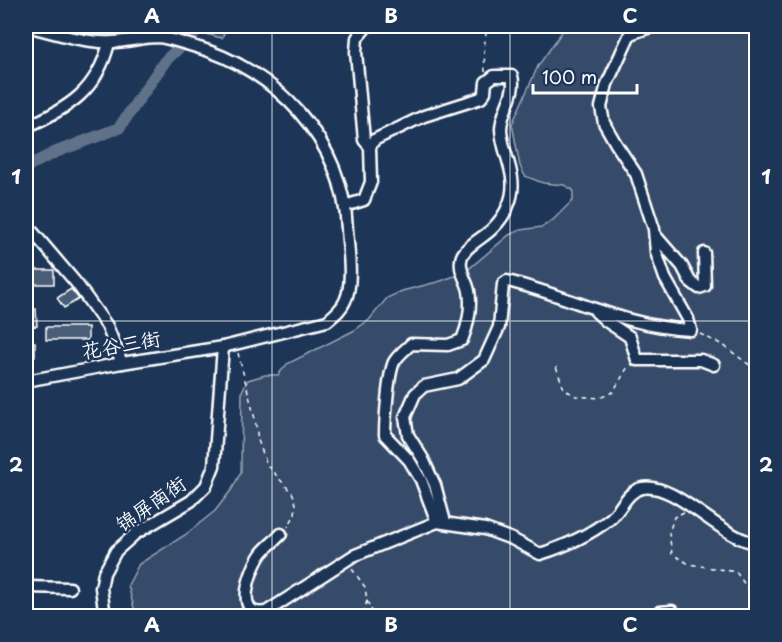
<svg xmlns="http://www.w3.org/2000/svg" width="782" height="642" font-family="'Playpen Sans','LXGW WenKai TC',sans-serif">
<style>
.green{fill:#364b69;stroke:#9aa5b4;stroke-width:1.5}
.lines{fill:none;stroke-linecap:round;stroke-linejoin:round}
.river{stroke:#617289;stroke-width:12}
.building{fill:#4a5d79;stroke:#fff;stroke-width:1.5}
.minor-casing{stroke:#fff;stroke-width:15}
.path{stroke:#fff;stroke-width:1.5;stroke-dasharray:4.5 4.5;stroke-linecap:butt}
.minor{stroke:#1d3557;stroke-width:10}
.grid{fill:none;stroke:#fff;stroke-width:1.5;stroke-opacity:0.55}
.labels{text-anchor:middle;stroke-width:5;stroke-linejoin:round;paint-order:stroke}
.street-label{font-size:20px;fill:#fff;stroke:#1d3557}
.neatline{fill:none;stroke:#fff;stroke-width:2}
.grid-label{font-size:20px;text-anchor:middle;font-weight:bold;fill:#fff}
</style>
<rect width="100%" height="100%" fill="#1d3557"/>
<filter id="ink" filterUnits="userSpaceOnUse"><feTurbulence type="fractalNoise" baseFrequency=".0167" numOctaves="2"/><feDisplacementMap in="SourceGraphic" scale="12" xChannelSelector="R" yChannelSelector="G"/><feConvolveMatrix kernelMatrix="1 2 1 2 8 2 1 2 1" color-interpolation-filters="sRGB"/></filter>
<g filter="url(#ink)">
<g class="green">
<path d="M173,26H227L222,38Z"/>
<path d="M566,26H756V616H136L128,585L139,564L185,535L215,511L232,489L241,472L242,391L248,380L265,375H278L287,364L353,331L369,320L387,298L402,291L441,281L465,272L509,235L520,230L542,227L553,220L573,200V190L564,185L543,183L525,176L520,166L512,124L538,66Z"/>
</g>
<g class="lines">
<path class="river" d="M26,167L56,152L119,128L165,61L202,26"/>
</g>
<g class="building">
<rect x="26" y="270" width="28" height="14"/>
<path d="M71,289L79,299L64,308L57,298Z"/>
<path d="M26,309H36L37,326L26,327Z"/>
<rect x="46" y="327" width="42" height="13"/>
<rect x="26" y="342" width="9" height="14"/>
</g>
<g class="lines">
<defs>
<g id="minor">
<path d="M367,26L357,38L356,52L364,140L370,147"/>
<path d="M26,127C69,108 97,91 109,43"/>
<path d="M345,206L364,200L371,182L370,147L374,140L424,116L481,98L485,92L486,82L494,76H512C517,94 501,111 501,129C502,156 521,177 508,206C505,214 499,222 493,228C484,238 462,247 461,260C459,272 467,280 469,291C472,307 468,326 462,340L448,345L411,344C405,350 398,355 394,362C388,375 385,420 385,435L409,460L421,480L437,522L485,529L512,539L540,554C566,546 588,536 610,519C621,510 627,491 642,488C675,481 721,539 756,543"/>
<path d="M26,224L77,284L107,326L122,363"/>
<path d="M655,235L682,266L690,281L699,288L705,286L704,253"/>
<path d="M596,312L606,321L630,337L637,360H701L714,365"/>
<path d="M26,381L122,363L223,347L327,321C334,315 341,310 345,301C354,283 348,248 347,229C343,140 276,69 193,46C182,43 169,38 158,37C143,37 127,42 112,42C88,44 51,32 27,26"/>
<path d="M445,522L435,485L423,459L408,435L405,417L415,394L424,386L458,379L484,360L499,327L503,284L507,281C571,296 624,327 691,330L688,319L665,278L656,252L654,229L636,174L616,144L604,123L601,107L607,84L630,34L654,26"/>
<path d="M281,534C275,541 266,547 261,554C251,568 232,618 266,612L353,556L437,522"/>
<path d="M26,587L70,588"/>
<path d="M105,616L101,588L104,573L116,551L135,534L191,501L206,486L214,466L223,347"/>
<path d="M653,616L660,612L672,611L679,616"/>
</g>
</defs>
<use href="#minor" class="minor-casing"/>
<g class="path">
<path d="M485,72L484,48L487,26"/>
<path d="M700,334L723,345L756,370"/>
<path d="M238,353L255,419L258,440L267,465L293,494L296,504L295,514L288,527"/>
<path d="M556,367L564,389L576,396L600,398L613,392L629,365"/>
<path d="M684,512L674,517L669,533L672,554L689,564L736,572L753,596L756,607"/>
<path d="M352,569L365,587L367,601L362,616"/>
<path d="M367,601L374,616"/>
<path d="M323,616L329,611L340,616"/>
<path d="M742,616L756,610"/>
</g>
<use href="#minor" class="minor"/>
</g>
</g>
<path class="grid" d="M272,26V616M510,26V616M26,321H756"/>
<g class="labels">
<g class="street-label">
<text transform="translate(121 345) rotate(-10)" y="7">花谷三街</text>
<text transform="translate(151 504) rotate(-35)" y="7">锦屏南街</text>
</g>
</g>
<rect width="782" height="642" fill="none" stroke="#1d3557" stroke-width="66"/>
<path d="M533 84v9h104v-9" fill="none" stroke="#ffffff" stroke-width="3"/>
<text x="542" y="84" font-size="18" fill="#ffffff" stroke="#1d3557" stroke-width="4.5" paint-order="stroke">100 m</text>
<rect x="33" y="33" width="716" height="576" class="neatline"/>
<g class="grid-label">
<text x="152" y="23">A</text>
<text x="391" y="23">B</text>
<text x="630" y="23">C</text>
<text x="16" y="184">1</text>
<text x="766" y="184">1</text>
<text x="16" y="472">2</text>
<text x="766" y="472">2</text>
<text x="152" y="632">A</text>
<text x="391" y="632">B</text>
<text x="630" y="632">C</text>
</g>
</svg>
